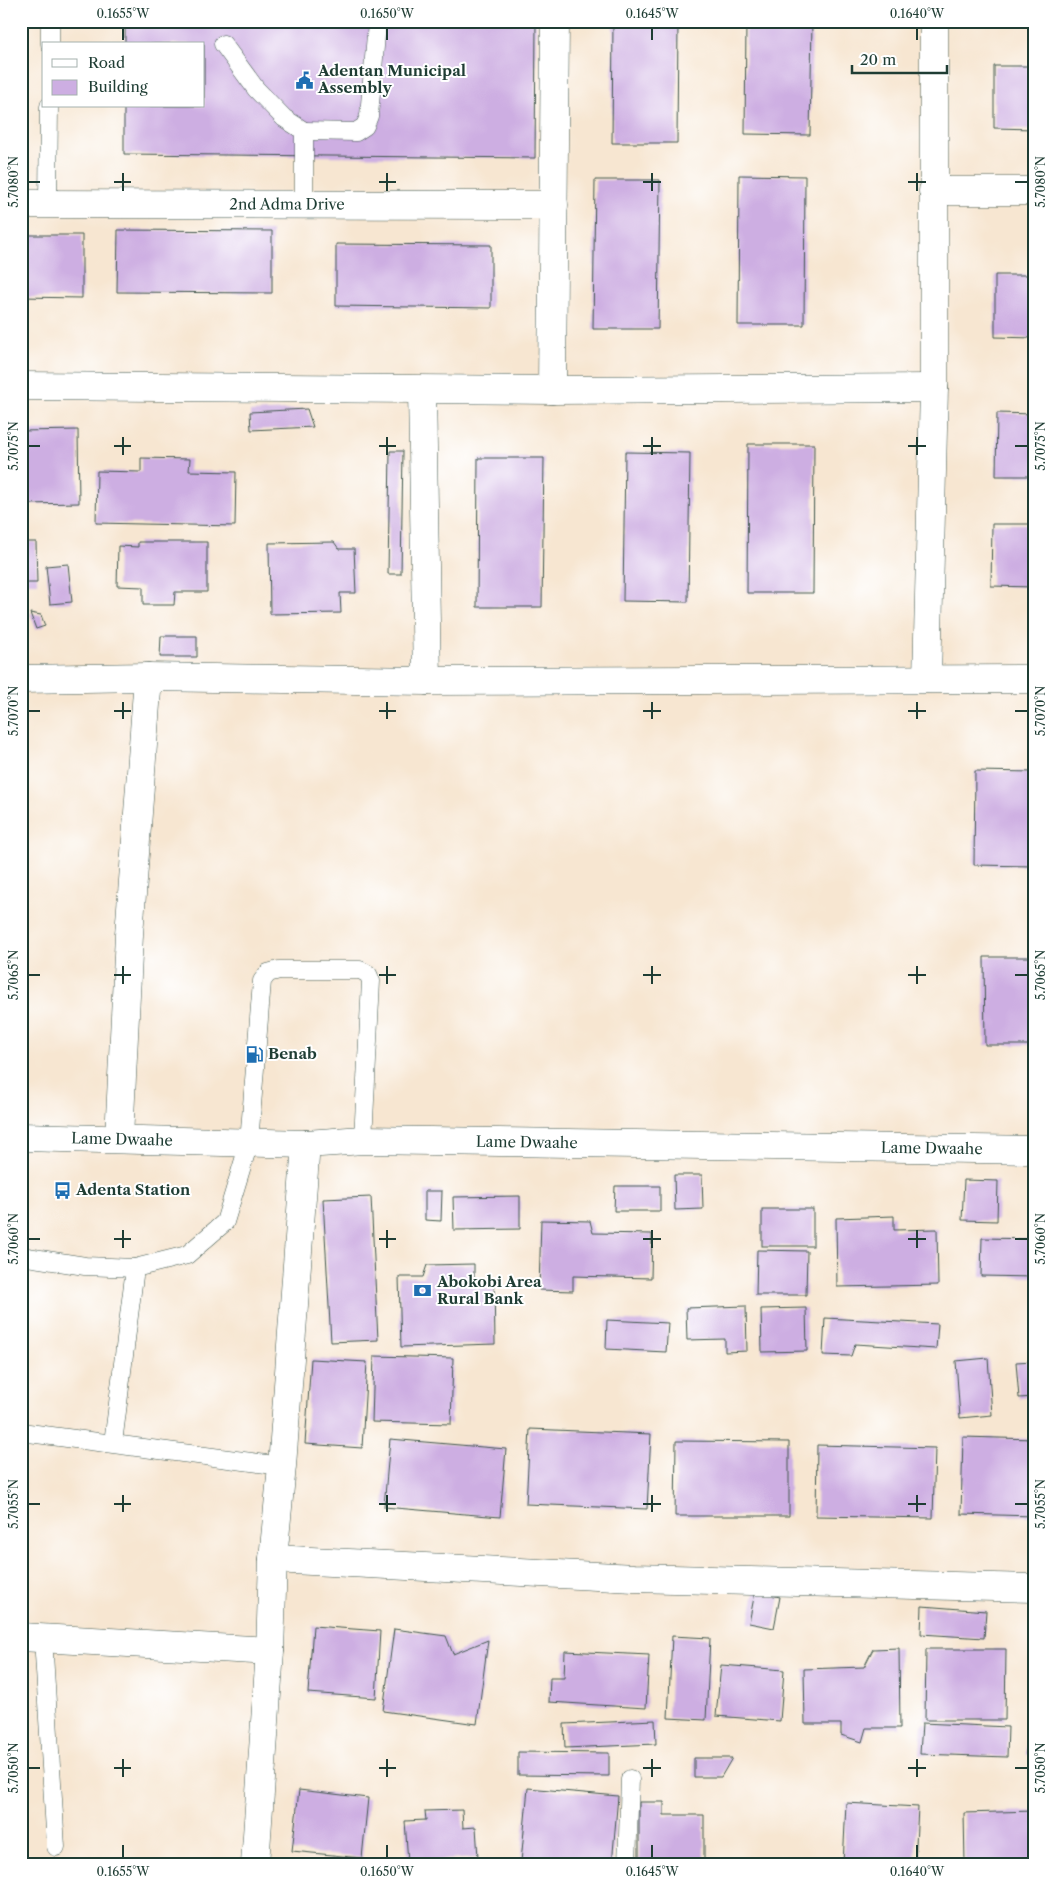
<svg xmlns="http://www.w3.org/2000/svg" width="1055" height="1885" font-family="'Libre Caslon Text',serif">
<style>
.building{fill:#cdaee2}
.lines{fill:none;stroke-linecap:round;stroke-linejoin:round}
.lane-casing{stroke:#3f564c;stroke-width:19}
.street-casing{stroke:#3f564c;stroke-width:29}
.secondary-casing{stroke:#3f564c;stroke-width:29}
.lane{stroke:#fff;stroke-width:18}
.street{stroke:#fff;stroke-width:28}
.secondary{stroke:#fff;stroke-width:28}
.ticks{fill:none;stroke:#1f3d34;stroke-width:2}
.labels{text-anchor:middle;stroke-width:4;stroke-linejoin:round;paint-order:stroke}
.poi-label{font-size:15px;font-weight:bold;fill:#1f3d34;stroke:#fff;text-anchor:start}
.street-label{font-size:15px;fill:#1f3d34;stroke:#fff}
.neatline{fill:none;stroke:#1f3d34;stroke-width:2}
.ticks-label{font-size:12px;text-anchor:middle;fill:#1f3d34}
</style>
<rect width="100%" height="100%" fill="#fff"/>
<filter id="ink" filterUnits="userSpaceOnUse"><feTurbulence type="fractalNoise" baseFrequency=".02" numOctaves="2"/><feDisplacementMap in="SourceGraphic" scale="10" xChannelSelector="R" yChannelSelector="G"/><feConvolveMatrix kernelMatrix="1 2 1 2 8 2 1 2 1" color-interpolation-filters="sRGB"/></filter>
<filter id="wash" filterUnits="userSpaceOnUse"><feTurbulence type="fractalNoise" baseFrequency=".0096" numOctaves="4" result="noise"/><feDisplacementMap in="SourceGraphic" scale="20" xChannelSelector="R" yChannelSelector="G"/><feGaussianBlur stdDeviation="1.12" result="paint"/><feColorMatrix in="noise" values="0 0 0 0 0 0 0 0 0 0 0 0 0 0 0 0 0 1.4 0 .05"/><feComposite in="paint" operator="in"/></filter>
<g filter="url(#wash)">
<rect width="100%" height="100%" fill="#f7e6d1"/>
<g id="blocks">
<g class="building">
<path d="M125,21H536L535,158L124,154V106H204V44H125Z"/>
<path d="M613,21H678L677,143H612Z"/>
<path d="M746,21H812L810,135L745,134Z"/>
<path d="M994,66H1034V129L994,128Z"/>
<path d="M739,175L805,176L804,325H738Z"/>
<path d="M595,180H660L658,329H593Z"/>
<path d="M118,230L272,231V293L117,292Z"/>
<path d="M21,235H82V298L21,297Z"/>
<path d="M336,244L491,245V308L336,306Z"/>
<path d="M995,275H1034V338L995,337Z"/>
<path d="M307,409L313,427L251,430L250,412Z"/>
<path d="M997,413L1034,414V476H996Z"/>
<path d="M78,430L79,503L26,504V497H21V431Z"/>
<path d="M748,444H814L813,593H747Z"/>
<path d="M390,451H403L401,574H388Z"/>
<path d="M625,452L690,453L688,602L623,601Z"/>
<path d="M141,458L190,459L189,471L236,472L235,526L96,523L97,471L141,472Z"/>
<path d="M478,458H544L542,607H477Z"/>
<path d="M992,524H1034V587L991,586Z"/>
<path d="M21,542H36L37,583H21Z"/>
<path d="M138,542H207V592H175L174,605H143V587L117,586L118,546L138,547Z"/>
<path d="M334,542L339,549H354L356,593H340L341,613L270,614L269,543Z"/>
<path d="M68,564L72,602L50,604L46,566Z"/>
<path d="M30,613L41,615L45,626L36,629Z"/>
<path d="M161,636H197V657H160Z"/>
<path d="M975,771L1034,772V866L974,865Z"/>
<path d="M984,957H1034V1045H985Z"/>
<path d="M674,1175H702L703,1209L675,1210Z"/>
<path d="M964,1180L998,1181L997,1221L962,1220Z"/>
<path d="M615,1186H660V1211H614Z"/>
<path d="M425,1191H442L441,1221L425,1220Z"/>
<path d="M520,1196V1229L454,1230L453,1197Z"/>
<path d="M371,1197L378,1340L331,1342L323,1199Z"/>
<rect x="762" y="1209" width="51" height="37"/>
<path d="M894,1216V1230L937,1229L938,1285L837,1287L836,1218Z"/>
<path d="M541,1220L590,1221L593,1233L652,1234L651,1278L573,1276V1291L539,1290Z"/>
<path d="M982,1238L1034,1239V1277L981,1276Z"/>
<path d="M757,1250L807,1251L806,1295H756Z"/>
<path d="M474,1264V1280H494L495,1344L401,1347L399,1277H423L427,1265Z"/>
<path d="M746,1306L747,1351L725,1352V1339L687,1340L686,1308Z"/>
<path d="M806,1308L807,1351L762,1352L761,1309Z"/>
<path d="M825,1318L938,1324L936,1349L855,1344L851,1356L823,1355Z"/>
<path d="M607,1320L668,1323L666,1352L606,1349Z"/>
<path d="M374,1356L453,1358L451,1424L372,1422Z"/>
<path d="M988,1358L992,1415L960,1418L956,1361Z"/>
<path d="M311,1359L367,1362L362,1448L305,1444Z"/>
<path d="M1034,1361V1397L1019,1398L1016,1362Z"/>
<path d="M530,1429L651,1434L647,1509L526,1504Z"/>
<path d="M963,1437L1034,1439V1516L961,1514Z"/>
<path d="M390,1439L506,1449L500,1517L384,1507Z"/>
<path d="M676,1441L789,1442V1516H675Z"/>
<path d="M817,1445L935,1448L933,1518L816,1516Z"/>
<path d="M755,1592L780,1597L774,1628L749,1623Z"/>
<path d="M922,1606L986,1611L984,1638L921,1634Z"/>
<path d="M313,1626L380,1631L376,1698L308,1693Z"/>
<path d="M394,1629L446,1636L453,1654L488,1640L477,1724L383,1711Z"/>
<path d="M672,1636L710,1638L706,1720L668,1718Z"/>
<path d="M899,1648L900,1728H866L862,1742L841,1735V1724H805L804,1669L864,1667L873,1649Z"/>
<path d="M926,1649H1006L1005,1720H925Z"/>
<path d="M565,1651L649,1655L646,1708L549,1702L550,1678H564Z"/>
<path d="M721,1665L784,1670L780,1721L716,1716Z"/>
<path d="M655,1720L656,1744L565,1748L564,1724Z"/>
<path d="M922,1723L1008,1727L1007,1757L920,1754Z"/>
<path d="M1027,1729H1034V1755H1026Z"/>
<path d="M518,1752L609,1753V1776L518,1775Z"/>
<path d="M694,1758H732L721,1777H694Z"/>
<path d="M528,1788L618,1796L612,1864H547L521,1862Z"/>
<path d="M299,1790L368,1798L362,1858L292,1851Z"/>
<path d="M639,1802H664V1815H704V1864H639Z"/>
<path d="M846,1803L918,1807L915,1864H843Z"/>
<path d="M462,1810L463,1828L476,1827L478,1858L408,1862L405,1821L426,1820L425,1811Z"/>
<path d="M1034,1811V1864H965L964,1813Z"/>
</g>
</g>
</g>
<g filter="url(#ink)">
<use href="#blocks" fill-opacity="0" stroke="#3f564c" stroke-width="1"/>
<g class="lines">
<defs>
<g id="lane">
<path d="M50,44V21"/>
<path d="M223,44L256,89L284,118L304,131V205"/>
<path d="M304,131L356,132L365,126L369,116L377,23"/>
<path d="M48,204L49,106"/>
<path d="M21,1256L85,1266L135,1268L187,1255L225,1222L249,1143L262,981L268,973L279,970H360L368,974L371,981L363,1140"/>
<path d="M21,1432L282,1466"/>
<path d="M113,1443L135,1268"/>
<path d="M43,1638L56,1847"/>
<path d="M627,1864L630,1779"/>
</g>
<g id="street">
<path d="M933,191H1034"/>
<path id="s1" d="M21,204L554,205"/>
<path d="M21,386L552,390L934,388"/>
<path d="M422,390L427,681"/>
<path d="M552,390L555,21"/>
<path d="M21,679L148,677L427,681L1034,679"/>
<path d="M927,679L934,388V21"/>
<path d="M119,1138L129,935L148,677"/>
<path d="M273,1559L634,1578L1034,1588"/>
<path d="M21,1637L270,1651"/>
<path d="M255,1864L270,1651L273,1559L282,1466L306,1144"/>
</g>
<g id="secondary">
<path id="s2" d="M21,1137L306,1144L363,1140L1034,1150"/>
</g>
</defs>
<use href="#lane" class="lane-casing"/>
<use href="#street" class="street-casing"/>
<use href="#secondary" class="secondary-casing"/>
<use href="#lane" class="lane"/>
<use href="#street" class="street"/>
<use href="#secondary" class="secondary"/>
</g>
</g>
<path class="ticks" d="M123,28V40M387,28V40M652,28V40M917,28V40M123,173V191M387,173V191M652,173V191M917,173V191M28,182H40M114,182H131M379,182H396M643,182H661M908,182H926M1015,182H1028M123,437V455M387,437V455M652,437V455M917,437V455M28,446H40M114,446H131M379,446H396M643,446H661M908,446H926M1015,446H1028M123,702V719M387,702V719M652,702V719M917,702V719M28,711H40M114,711H131M379,711H396M643,711H661M908,711H926M1015,711H1028M123,966V984M387,966V984M652,966V984M917,966V984M28,975H40M114,975H131M379,975H396M643,975H661M908,975H926M1015,975H1028M123,1230V1248M387,1230V1248M652,1230V1248M917,1230V1248M28,1239H40M114,1239H131M379,1239H396M643,1239H661M908,1239H926M1015,1239H1028M123,1495V1512M387,1495V1512M652,1495V1512M917,1495V1512M28,1504H40M114,1504H131M379,1504H396M643,1504H661M908,1504H926M1015,1504H1028M123,1759V1777M387,1759V1777M652,1759V1777M917,1759V1777M28,1768H40M114,1768H131M379,1768H396M643,1768H661M908,1768H926M1015,1768H1028M123,1845V1858M387,1845V1858M652,1845V1858M917,1845V1858"/>
<defs>
<symbol id="civic-bare" viewBox="-9 -9 18 18"><path d="M-.6-6.5H3V-4.5H.6V-3L4-1V1h2V6H-6V1h2V-1L-.6-3ZM-1.2 2.5V6h2.4V2.5Z" fill="#1f6fb2" stroke="#fff" stroke-width="2.5" paint-order="stroke"/></symbol>
<symbol id="fuel-bare" viewBox="-9 -9 18 18"><path d="M-5.5-6h7V0h2V4h1.3V-2.5L3-4.5l.8-.8L6-3V5H2.5V1h-1V6h-7ZM-4.2-4.7v3.2H.2V-4.7Z" fill="#1f6fb2" stroke="#fff" stroke-width="2.5" paint-order="stroke"/></symbol>
<symbol id="bus-bare" viewBox="-9 -9 18 18"><path d="M-5-6H5V4H4V6H2V4H-2V6H-4V4H-5ZM-3.5-4V0h7V-4ZM-3.5 1.2v1.5H-2V1.2ZM2 1.2v1.5H3.5V1.2Z" fill="#1f6fb2" stroke="#fff" stroke-width="2.5" paint-order="stroke"/></symbol>
<symbol id="bank-bare" viewBox="-9 -9 18 18"><path d="M-6-4H6V4H-6ZM0-2.3a2.3 2.3 0 1 0 0 4.6a2.3 2.3 0 1 0 0-4.6Z" fill="#1f6fb2" stroke="#fff" stroke-width="2.5" paint-order="stroke"/></symbol>
</defs>
<g fill-rule="evenodd">
<use href="#civic-bare" x="292" y="68" width="25" height="25"/>
<use href="#fuel-bare" x="242" y="1042" width="25" height="25"/>
<use href="#bus-bare" x="50" y="1178" width="25" height="25"/>
<use href="#bank-bare" x="410" y="1278" width="25" height="25"/>
</g>
<g class="labels">
<g class="poi-label">
<text x="318" y="76">Adentan Municipal<tspan x="318" dy="17">Assembly</tspan></text>
<text x="268" y="1059">Benab</text>
<text x="76" y="1195">Adenta Station</text>
<text x="437" y="1287">Abokobi Area<tspan x="437" dy="17">Rural Bank</tspan></text>
</g>
<g class="street-label">
<text dy="5" stroke="none"><textPath href="#s1" startOffset="266">2nd Adma Drive</textPath></text>
<text dy="5" stroke="none"><textPath href="#s2" startOffset="101">Lame Dwaahe</textPath></text>
<text dy="5" stroke="none"><textPath href="#s2" startOffset="506">Lame Dwaahe</textPath></text>
<text dy="5" stroke="none"><textPath href="#s2" startOffset="911">Lame Dwaahe</textPath></text>
</g>
</g>
<rect width="1055" height="1885" fill="none" stroke="#fff" stroke-width="55"/>
<rect x="42" y="42" width="162" height="65" fill="#ffffff" stroke="#a5b1ae"/>
<rect x="52" y="59" width="25" height="8" fill="#ffffff" stroke="#a5b1ae"/>
<text x="88" y="68" font-size="15" fill="#1f3d34">Road</text>
<rect x="52" y="80" width="25" height="15" fill="#cdaee2" stroke="#a5b1ae"/>
<text x="88" y="92" font-size="15" fill="#1f3d34">Building</text>
<path d="M852 65v8h95v-8" fill="none" stroke="#1f3d34" stroke-width="2.5"/>
<text x="860" y="65" font-size="15" fill="#1f3d34" stroke="#ffffff" stroke-width="4" paint-order="stroke">20 m</text>
<rect x="28" y="28" width="1000" height="1830" class="neatline"/>
<g class="ticks-label">
<text x="123" y="18">0.1655°W</text>
<text x="387" y="18">0.1650°W</text>
<text x="652" y="18">0.1645°W</text>
<text x="917" y="18">0.1640°W</text>
<text transform="translate(14 182) rotate(-90)" y="4">5.7080°N</text>
<text transform="translate(1041 182) rotate(-90)" y="4">5.7080°N</text>
<text transform="translate(14 446) rotate(-90)" y="4">5.7075°N</text>
<text transform="translate(1041 446) rotate(-90)" y="4">5.7075°N</text>
<text transform="translate(14 711) rotate(-90)" y="4">5.7070°N</text>
<text transform="translate(1041 711) rotate(-90)" y="4">5.7070°N</text>
<text transform="translate(14 975) rotate(-90)" y="4">5.7065°N</text>
<text transform="translate(1041 975) rotate(-90)" y="4">5.7065°N</text>
<text transform="translate(14 1239) rotate(-90)" y="4">5.7060°N</text>
<text transform="translate(1041 1239) rotate(-90)" y="4">5.7060°N</text>
<text transform="translate(14 1504) rotate(-90)" y="4">5.7055°N</text>
<text transform="translate(1041 1504) rotate(-90)" y="4">5.7055°N</text>
<text transform="translate(14 1768) rotate(-90)" y="4">5.7050°N</text>
<text transform="translate(1041 1768) rotate(-90)" y="4">5.7050°N</text>
<text x="123" y="1876">0.1655°W</text>
<text x="387" y="1876">0.1650°W</text>
<text x="652" y="1876">0.1645°W</text>
<text x="917" y="1876">0.1640°W</text>
</g>
</svg>
